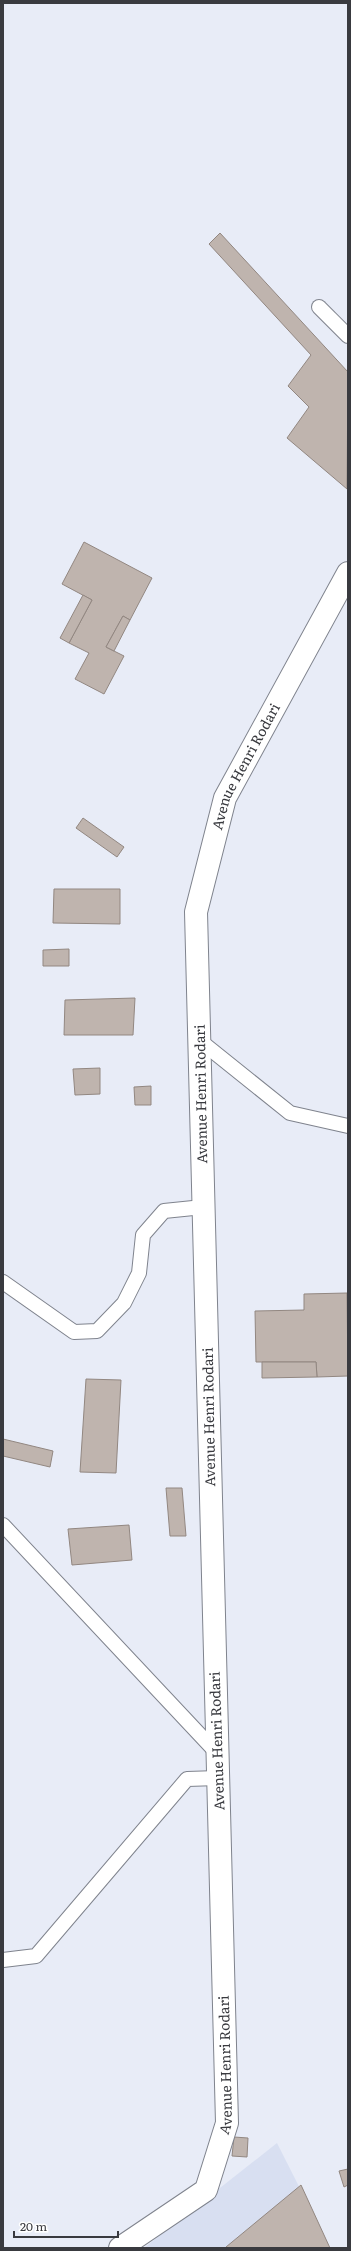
<svg xmlns="http://www.w3.org/2000/svg" width="351" height="2251" font-family="Literata,serif">
<style>
.built{fill:#d8dff1}
.building{fill:#bfb4ae;stroke:#928781}
.lines{fill:none;stroke-linecap:round;stroke-linejoin:round}
.lane-casing{stroke:#7f838d;stroke-width:16}
.street-casing{stroke:#7f838d;stroke-width:24}
.lane{stroke:#fff;stroke-width:14}
.street{stroke:#fff;stroke-width:22}
.labels{text-anchor:middle;stroke-width:4;stroke-linejoin:round;paint-order:stroke}
.street-label{font-size:14px;fill:#393a3f;stroke:#fff}
</style>
<rect width="100%" height="100%" fill="#e8ecf7"/>
<path class="built" d="M277,2143L330,2248H144Z"/>
<g class="building">
<path d="M220,233L348,372L347,489L287,438L309,407L288,386L311,355L209,244Z"/>
<path d="M84,542L152,578L130,620L123,616L106,647L124,656L104,694L75,679L89,653L69,643L92,600L62,584Z"/>
<path d="M83,595L92,600L69,643L60,638Z"/>
<path d="M123,616L130,620L114,651L106,647Z"/>
<path d="M83,818L124,847L117,857L76,828Z"/>
<path d="M54,889H120V924L53,923Z"/>
<path d="M69,949V966H43V950Z"/>
<path d="M135,998L133,1035H64L65,1000Z"/>
<path d="M100,1068V1094L75,1095L73,1069Z"/>
<path d="M151,1086V1105H135L134,1087Z"/>
<path d="M347,1293L348,1376L317,1377L316,1362H256L255,1311L304,1310V1294Z"/>
<path d="M262,1362H316L317,1377L262,1378Z"/>
<path d="M86,1379L121,1380L116,1473L80,1472Z"/>
<path d="M3,1439L53,1451L50,1467L3,1456Z"/>
<path d="M166,1488H182L186,1536H170Z"/>
<path d="M129,1525L132,1560L72,1565L68,1529Z"/>
<path d="M234,2137L248,2138L247,2157L232,2156Z"/>
<path d="M348,2169V2185L344,2187L339,2171Z"/>
<path d="M301,2185L330,2248H226V2247Z"/>
</g>
<g class="lines">
<defs>
<g id="lane">
<path d="M319,307L348,336"/>
<path d="M199,1040L290,1113L348,1126"/>
<path d="M3,1282L74,1332L97,1331L124,1303L139,1273L143,1235L164,1211L203,1207"/>
<path d="M3,1525L217,1753"/>
<path d="M3,1960L36,1956L187,1779L218,1778"/>
</g>
<g id="street">
<path id="s1" d="M120,2248L206,2190L227,2123L196,912L225,798L348,573"/>
</g>
</defs>
<use href="#lane" class="lane-casing"/>
<use href="#street" class="street-casing"/>
<use href="#lane" class="lane"/>
<use href="#street" class="street"/>
</g>
<g class="labels">
<g class="street-label">
<text dy="5" stroke="none"><textPath href="#s1" startOffset="1540">Avenue Henri Rodari</textPath></text>
<text transform="translate(201 1094) rotate(-91)" y="5">Avenue Henri Rodari</text>
<text transform="translate(209 1417) rotate(-91)" y="5">Avenue Henri Rodari</text>
<text transform="translate(217 1741) rotate(-92)" y="5">Avenue Henri Rodari</text>
<text dy="5" stroke="none"><textPath href="#s1" startOffset="232">Avenue Henri Rodari</textPath></text>
</g>
</g>
<rect width="351" height="2251" fill="none" stroke="#393a3f" stroke-width="8"/>
<path d="M14 2231v6h104v-6" fill="none" stroke="#393a3f" stroke-width="2"/>
<text x="20" y="2231" font-size="12" fill="#393a3f" stroke="#ffffff" stroke-width="3" paint-order="stroke">20 m</text>
</svg>
